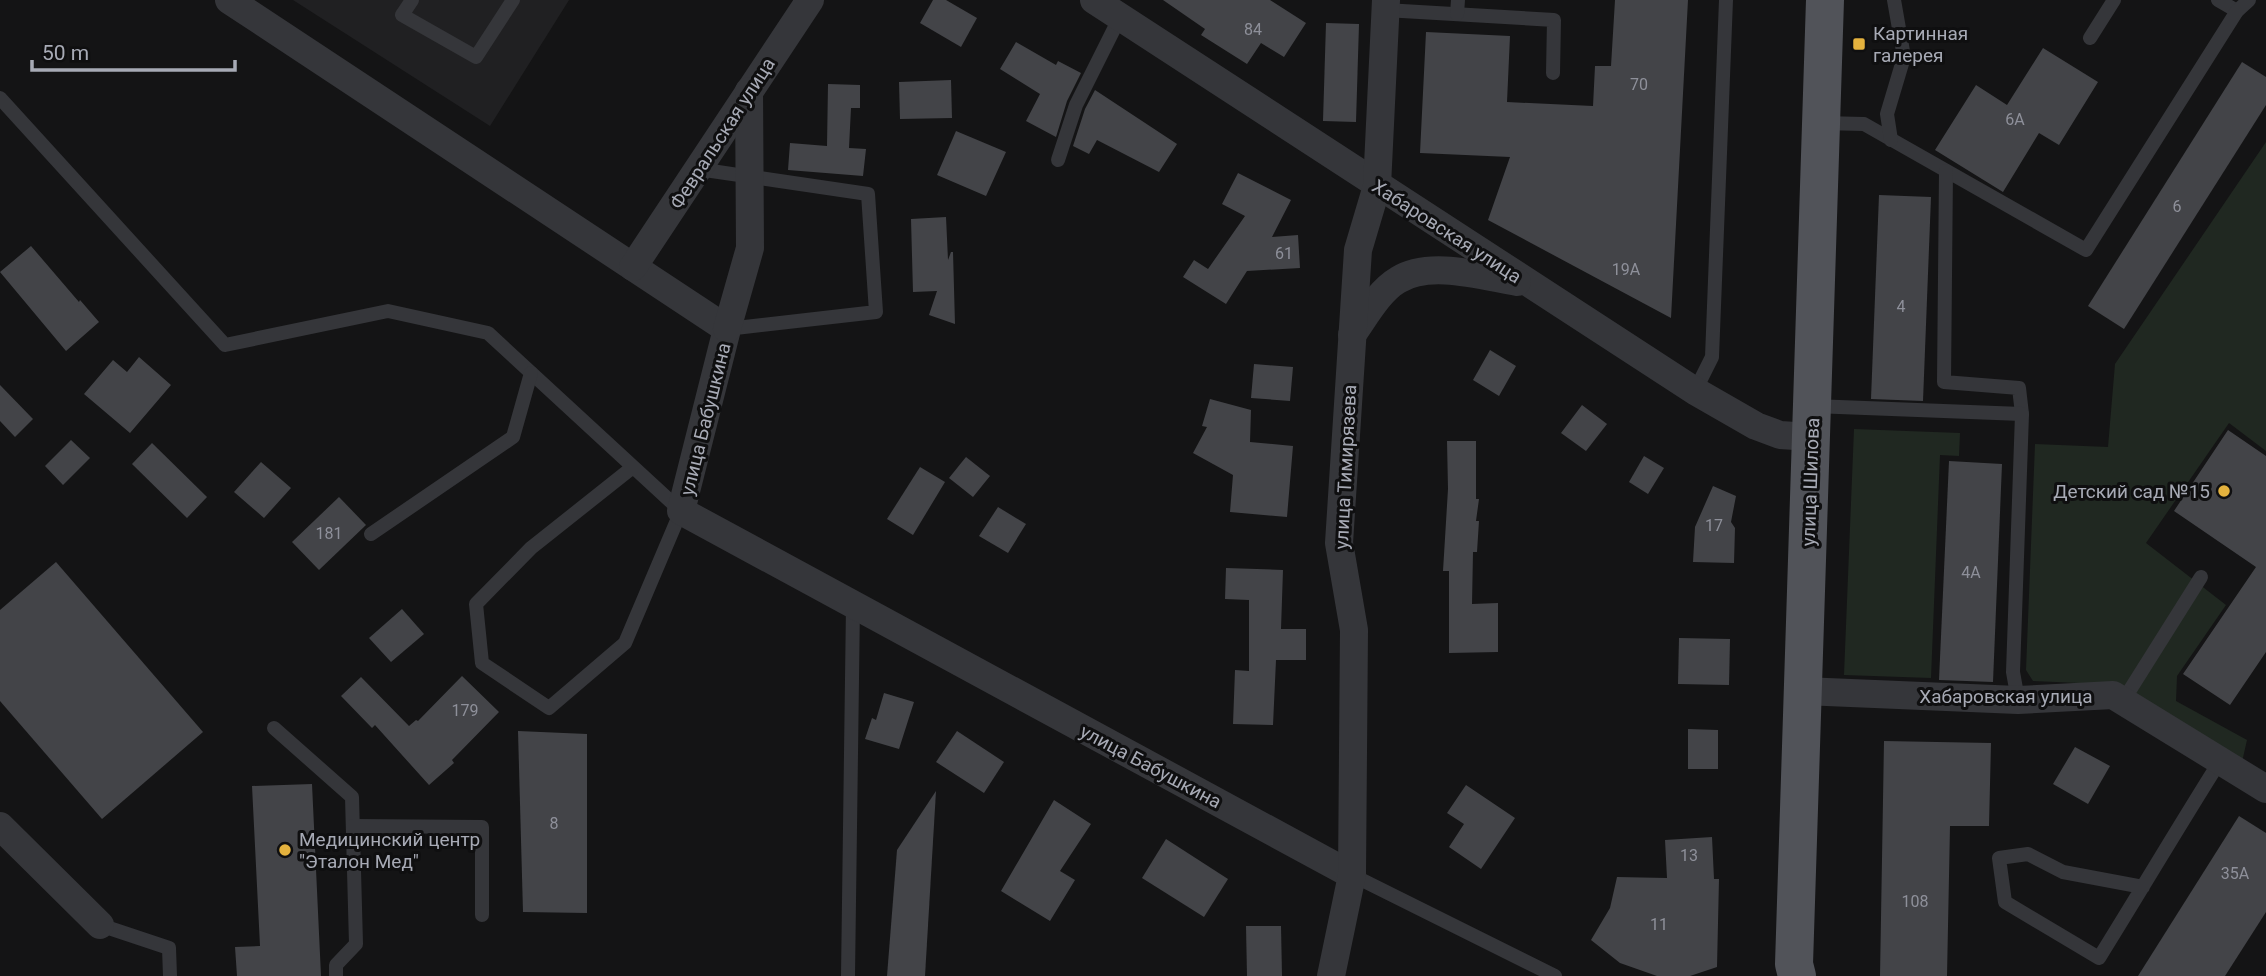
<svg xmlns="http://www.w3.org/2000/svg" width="2266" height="976" font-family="Roboto,sans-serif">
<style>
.built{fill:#202022}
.green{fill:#202821}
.building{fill:#434448}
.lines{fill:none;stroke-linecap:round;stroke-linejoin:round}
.lane{stroke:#35363a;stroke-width:14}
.street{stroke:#35363a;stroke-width:28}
.primary{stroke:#515359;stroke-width:38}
.poi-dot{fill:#e4b23e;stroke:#0f0f10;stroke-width:2.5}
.labels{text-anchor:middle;stroke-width:6;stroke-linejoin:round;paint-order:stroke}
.number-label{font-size:16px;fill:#8e909a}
.poi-label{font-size:19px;fill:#a7aab5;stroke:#0f0f10;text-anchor:start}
.street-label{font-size:19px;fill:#a7aab5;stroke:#0f0f10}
</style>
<rect width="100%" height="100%" fill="#141415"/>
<path class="built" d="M293,0H569L490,126Z"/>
<g class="green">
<path d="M2266,142V451L2229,423L2146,543L2226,605L2177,676L2176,701L2247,740L2242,762L2079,683L2033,681L2026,670L2035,444L2108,447L2115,364Z"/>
<path d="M1854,429L1960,433L1959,456L1940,455L1931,678L1844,675Z"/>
</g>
<g class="building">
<path d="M933,0H946L977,18L961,47L920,23Z"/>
<path d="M1163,0H1270L1306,23L1284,57L1261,43L1247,64L1201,35L1205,29Z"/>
<path d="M1615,0H1688L1671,318L1488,220L1510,157L1420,153L1426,32L1510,36L1507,102L1593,106L1595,66H1611Z"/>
<path d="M1326,23L1359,24L1356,122L1323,121Z"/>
<path d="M1016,42L1056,65L1058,61L1081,73L1067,101L1056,137L1026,121L1040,94L1000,69Z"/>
<path d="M2043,48L2098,82L2059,145L2039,133L2003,192L1935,150L1976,85L2007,105Z"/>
<path d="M2242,62L2266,77V105L2124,329L2088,306Z"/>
<path d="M951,80L952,118L900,119L899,82Z"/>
<path d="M828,84L860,85V108H851L849,148L866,149L863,176L788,170L790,143L827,146Z"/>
<path d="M1095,90L1177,144L1159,172L1097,140L1089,154L1073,146L1085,109Z"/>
<path d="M956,131L1006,152L986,196L937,175Z"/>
<path d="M1238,173L1291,200L1272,237L1298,235L1300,268L1247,271L1226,304L1183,277L1194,260L1208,269L1245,216L1222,204Z"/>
<path d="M1879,195L1931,197L1923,401L1871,399Z"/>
<path d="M946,217L948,260L951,252H953L955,324L929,315L937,291L913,292L911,219Z"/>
<path d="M31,246L79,302L80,300L99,322L66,351L0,272Z"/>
<path d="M1490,350L1516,366L1499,396L1473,380Z"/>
<path d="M139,357L171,385L130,433L84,394L113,360L127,372Z"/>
<path d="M1254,364L1293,367L1290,401L1251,398Z"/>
<path d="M0,385L33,419L15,437L0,421Z"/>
<path d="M1210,399L1251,410L1250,442L1293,446L1287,517L1230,512L1233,475L1193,453L1207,427L1202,426Z"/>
<path d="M1582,405L1607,424L1586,451L1561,433Z"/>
<path d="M2228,430L2266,456V652L2230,705L2183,674L2256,567L2174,511Z"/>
<path d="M71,440L90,458L63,485L45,466Z"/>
<path d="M1447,441H1476V499H1479L1476,521H1479L1477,552H1473L1472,604L1498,603V652L1449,653V571H1443L1448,489Z"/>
<path d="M152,443L207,497L187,518L132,464Z"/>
<path d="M1644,456L1664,468L1648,494L1629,482Z"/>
<path d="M966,457L990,476L973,497L949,478Z"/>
<path d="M1949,461L2002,464L1993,682L1939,680Z"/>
<path d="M261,462L291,488L264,518L234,492Z"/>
<path d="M920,467L945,482L913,535L887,519Z"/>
<path d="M1713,486L1736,496L1731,522L1735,528L1734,563L1693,562L1695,527Z"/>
<path d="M339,497L366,525L319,570L292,542Z"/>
<path d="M998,507L1026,524L1008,553L979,536Z"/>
<path d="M56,562L203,732L102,819L0,701V610Z"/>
<path d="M1226,568L1283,570L1281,629H1306V660H1276L1273,725L1233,724L1235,670L1249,671V600L1225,599Z"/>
<path d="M402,609L424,634L391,662L369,638Z"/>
<path d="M1679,638L1730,639L1729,685L1678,684Z"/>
<path d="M462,676L499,712L452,760L454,763L429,785L375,725L372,728L341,696L361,677L409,726L416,720L418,721Z"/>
<path d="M884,693L914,702L899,749L865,739L872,718L876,720Z"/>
<path d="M1688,729L1718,730V769H1688Z"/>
<path d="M518,731L587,734V913L523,912Z"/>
<path d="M957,731L1004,762L984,793L936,762Z"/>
<path d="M1884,741L1991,743L1989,826H1950L1947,976H1880Z"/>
<path d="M2075,747L2110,766L2088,804L2053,784Z"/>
<path d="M312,784L321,976H237L235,947L260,946L252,786Z"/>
<path d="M1466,785L1515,818L1481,869L1449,847L1464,824L1447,813Z"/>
<path d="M936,791L925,976H887L897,850Z"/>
<path d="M1054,800L1091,824L1060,871L1075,880L1050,921L1001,891Z"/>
<path d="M2239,816L2266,833V912L2225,976H2138Z"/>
<path d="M1712,837L1714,879H1719L1717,967L1690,976H1657L1620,963L1591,940L1610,908L1617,877L1667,878L1665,840Z"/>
<path d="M1166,839L1228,879L1204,917L1142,878Z"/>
<path d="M1246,926H1281L1282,976H1247Z"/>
</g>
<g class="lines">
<g class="lane">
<path d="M412,0L402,15L476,57L513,0"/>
<path d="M2218,0L2237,11"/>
<path d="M1385,10L1554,20L1553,73"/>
<path d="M1457,14L1458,0"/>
<path d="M2090,38L2114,0"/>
<path d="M0,98L225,345L388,311L488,333L681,511L625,643L549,708L482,663L476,604L531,548L633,467"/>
<path d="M1822,123L1864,124L2086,250L2237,11L2249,0"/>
<path d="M1891,140L1887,114L1904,57L1894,0"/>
<path d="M1058,160L1076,105L1120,17"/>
<path d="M698,169L868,194L876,312L727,329"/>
<path d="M1946,171L1944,382L2019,388L2022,414"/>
<path d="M1695,391L1712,357L1726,0"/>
<path d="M1813,406L2022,414L2013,672L2018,700"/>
<path d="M371,534L513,437L531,373"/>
<path d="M2123,701L2201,577"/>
<path d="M274,728L352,797L356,944L336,965V976"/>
<path d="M353,826L482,827V915"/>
<path d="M1352,875L1555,976"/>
<path d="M2143,887L2063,872L2028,854L1999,858L2005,902L2099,958C2140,892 2179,826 2220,761"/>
<path d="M100,925L169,948L170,976"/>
<path d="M848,976L853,605"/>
</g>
<g class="street">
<path d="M229,0L727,329L681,511L1352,875"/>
<path d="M1094,0L1695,391L1756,426L1780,435L1811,437"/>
<path d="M633,267L810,0"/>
<path d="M727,329L750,248L749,91"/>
<path d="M1352,335C1365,317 1379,291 1398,280C1429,260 1482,276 1517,282"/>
<path d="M1803,691L2018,700L2113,695L2266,789"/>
<path d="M0,826L100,925"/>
<path d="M1331,976L1352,875L1354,630L1339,543L1358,250L1377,186L1386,0"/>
</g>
<path class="primary" d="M1797,976L1794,964L1825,0"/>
</g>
<g class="poi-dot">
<rect x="1852" y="37" width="14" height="14" rx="3.5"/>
<circle cx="2224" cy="491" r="7"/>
<circle cx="285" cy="850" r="7"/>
</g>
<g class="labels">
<g class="number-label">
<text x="1253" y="35">84</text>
<text x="1639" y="90">70</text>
<text x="2015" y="125">6А</text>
<text x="2177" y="212">6</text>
<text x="1284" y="259">61</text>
<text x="1626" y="275">19А</text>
<text x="1901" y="312">4</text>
<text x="1714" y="531">17</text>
<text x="329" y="539">181</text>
<text x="1971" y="578">4А</text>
<text x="465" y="716">179</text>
<text x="554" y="829">8</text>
<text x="1689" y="861">13</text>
<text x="2235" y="879">35А</text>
<text x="1915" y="907">108</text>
<text x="1659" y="930">11</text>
</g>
<g class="poi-label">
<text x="1873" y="40">Картинная<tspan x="1873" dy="22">галерея</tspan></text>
<text x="2210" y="498" text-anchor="end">Детский сад №15</text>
<text x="299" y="846">Медицинский центр<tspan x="299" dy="22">"Эталон Мед"</tspan></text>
</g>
<g class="street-label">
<text transform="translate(722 133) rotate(-57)" y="7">Февральская улица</text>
<text transform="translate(1447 231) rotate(33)" y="7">Хабаровская улица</text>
<text transform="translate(705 419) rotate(-76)" y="7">улица Бабушкина</text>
<text transform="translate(1345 467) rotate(-87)" y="7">улица Тимирязева</text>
<text transform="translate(1810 482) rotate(-88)" y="7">улица Шилова</text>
<text x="2006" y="703">Хабаровская улица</text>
<text transform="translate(1151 766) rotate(28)" y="7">улица Бабушкина</text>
</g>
</g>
<path d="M32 60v10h203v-10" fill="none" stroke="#a7aab5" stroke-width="3.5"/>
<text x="42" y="60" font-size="21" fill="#a7aab5" stroke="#0f0f10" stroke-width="5" paint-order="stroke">50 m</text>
</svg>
